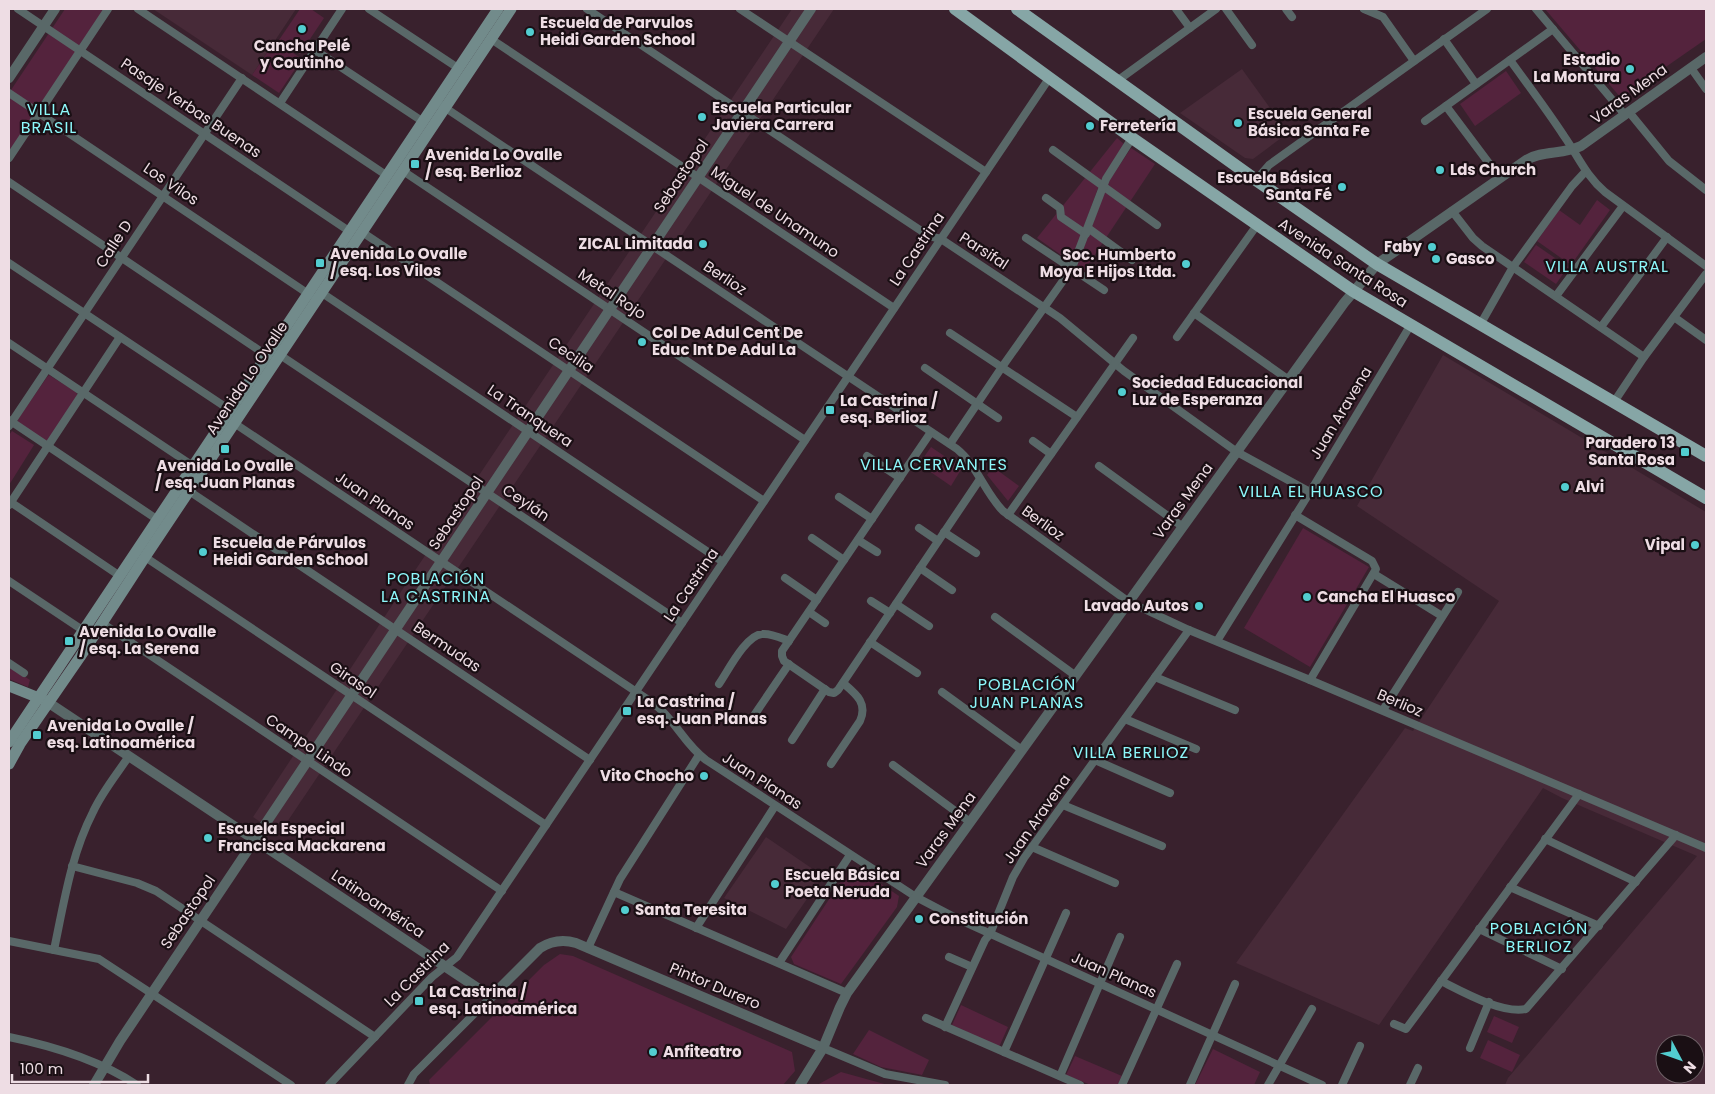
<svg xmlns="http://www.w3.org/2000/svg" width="1715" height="1094" font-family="Poppins,sans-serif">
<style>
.built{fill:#472a38;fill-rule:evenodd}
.green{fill:#54233d}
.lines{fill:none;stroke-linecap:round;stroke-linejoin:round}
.minor{stroke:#596868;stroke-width:8}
.tertiary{stroke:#596868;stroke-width:10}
.secondary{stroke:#728b8b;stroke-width:11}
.primary{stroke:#86a6a6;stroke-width:12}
.poi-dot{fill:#52cdd0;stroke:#1a0f14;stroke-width:2}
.labels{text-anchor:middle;stroke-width:4.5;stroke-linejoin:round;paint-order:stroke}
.poi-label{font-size:15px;font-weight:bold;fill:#eedde4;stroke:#1a0f14;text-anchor:start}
.street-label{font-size:15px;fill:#eedde4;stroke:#1a0f14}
.neighbourhood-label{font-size:16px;letter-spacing:1px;fill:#8df8fb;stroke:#1a0f14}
</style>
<rect width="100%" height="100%" fill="#39212d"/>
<g class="built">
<path d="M153,9H296L252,75Z"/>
<path d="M792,9H834L279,834L253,817L410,578Z"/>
<path d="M1242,69L1288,133L1253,159L1245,158L1180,113Z"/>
<path d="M1443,355L1706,512V1085H1505L1508,1078L1697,856L1562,798L1543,788L1379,1025L1236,963L1405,728L1413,731L1499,601L1357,506ZM1665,1044H1695V1074H1665Z"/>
<path d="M766,837L823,876L786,929L724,898Z"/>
</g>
<g class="green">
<path d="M65,9H106L9,155V93Z"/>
<path d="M300,9H311L324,18L300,54L279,40Z"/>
<path d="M1545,9H1706V39L1621,98Z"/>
<path d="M275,41L302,59L279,93L252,75Z"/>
<path d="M1506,71L1521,93L1475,126L1460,104Z"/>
<path d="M1117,138L1124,144L1123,146L1101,180L1071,262L1037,238Z"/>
<path d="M1131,148L1155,164L1084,271L1077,266L1109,181Z"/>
<path d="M1597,200L1610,210L1571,265L1537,241L1559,210L1580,225Z"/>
<path d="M1536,245L1568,267L1556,284L1524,262Z"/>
<path d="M49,375L76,392L78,396L50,440L45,441L18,423V419L47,377Z"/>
<path d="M12,431L34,445L9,485V435Z"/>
<path d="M931,447L962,468L951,486L919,464Z"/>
<path d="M993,467L1019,486L1008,501L987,475Z"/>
<path d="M1303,528L1369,567L1310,667L1244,628Z"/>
<path d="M9,666L30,680L28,687L9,679Z"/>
<path d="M856,867L899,896L897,907L841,984L794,964L791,957L847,872Z"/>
<path d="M560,954L573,956L792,1052L795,1071L783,1085H430L429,1080L544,965Z"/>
<path d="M961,1005L1008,1027L999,1047L952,1025Z"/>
<path d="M1494,1016L1519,1027L1512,1043L1487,1032Z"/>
<path d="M869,1030L929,1060L922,1075L881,1067L853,1054Z"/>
<path d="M1488,1040L1520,1055L1512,1072L1480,1058Z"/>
<path d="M1213,1049L1260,1072L1254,1085H1195Z"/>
<path d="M1075,1056L1122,1076L1118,1085H1091L1066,1075Z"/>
<path d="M841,1072L888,1085H817Z"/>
</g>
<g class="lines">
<g class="minor">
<path d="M18,9L349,231"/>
<path d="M138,9L386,175"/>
<path d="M369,9L458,68"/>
<path d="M587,9L929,236L941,239L1060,318L1124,371L1237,452L1310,492"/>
<path d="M740,9L986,172"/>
<path d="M1176,9L1190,28"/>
<path d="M1226,9L1252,45"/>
<path d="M1286,9L1292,17"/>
<path d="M1364,9L1383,17L1414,61"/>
<path d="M1536,9L1625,115"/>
<path d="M491,39L894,308"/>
<path d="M1444,39L1476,84"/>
<path d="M315,50L422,121"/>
<path d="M1510,60C1528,85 1547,110 1564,136C1578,156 1586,176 1605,192L1706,266"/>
<path d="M1691,68L1706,89"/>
<path d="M1117,81L1216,9"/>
<path d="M9,93L310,295"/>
<path d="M280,103L342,9"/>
<path d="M441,105L957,449C977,465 985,493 1003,511L1129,602L1189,630L1310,680L1706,848"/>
<path d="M1446,106L1500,178"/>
<path d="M1629,112L1669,161L1706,190"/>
<path d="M1425,121L1553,29"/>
<path d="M1053,150L1157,225"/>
<path d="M9,158L108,9"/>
<path d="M403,171L805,440"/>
<path d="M1256,180L1269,165L1487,9"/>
<path d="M9,182L266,355"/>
<path d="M1046,198L1060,208L1061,217L1086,234"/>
<path d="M1452,211L1473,238L1482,246L1644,357"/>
<path d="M1088,228L1132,260"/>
<path d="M362,232L764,501"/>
<path d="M1026,238L1104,290"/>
<path d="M9,263L230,410"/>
<path d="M322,293L723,562"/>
<path d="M1556,296L1623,206"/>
<path d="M1194,313L1289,380"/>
<path d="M1674,317L1706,340"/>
<path d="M1480,325L1513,267L1572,186L1585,172"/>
<path d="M1601,327L1667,237"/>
<path d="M950,333L1077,417"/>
<path d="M1177,337L1257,225"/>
<path d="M9,343L193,466"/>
<path d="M280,355L682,623"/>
<path d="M925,368L998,418"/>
<path d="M1614,402L1644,357L1706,274"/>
<path d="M9,420L158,520"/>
<path d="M234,423L653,703C675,719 684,744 706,760L916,897L956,918L1322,1085"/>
<path d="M9,426L242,78"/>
<path d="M931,432L782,651V656L784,661L829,692L834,693L838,690L980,479"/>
<path d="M1033,441L1051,454"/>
<path d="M950,444L1002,367L1072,268L1106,179L1132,138"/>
<path d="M867,456L900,478"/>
<path d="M1099,466L1183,527"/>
<path d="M189,491L590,760"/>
<path d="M839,497L872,519"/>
<path d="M9,501L120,576"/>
<path d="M9,505L120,337"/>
<path d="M1008,515L1133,338"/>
<path d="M1295,515L1372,561L1376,569L1310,680"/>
<path d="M919,528L938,541"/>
<path d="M944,532L976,553"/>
<path d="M812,538L844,560"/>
<path d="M858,540L877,552"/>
<path d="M145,557L546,825"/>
<path d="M920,568L952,590"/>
<path d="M1374,574L1442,616"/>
<path d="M785,578L817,600"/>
<path d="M9,581L84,631"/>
<path d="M871,601L890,613"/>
<path d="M896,604L929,626"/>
<path d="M809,612L825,623"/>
<path d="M995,617L1076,676"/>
<path d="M102,623L502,891"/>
<path d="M1217,641L1310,492L1410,326"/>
<path d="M870,642L917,673"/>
<path d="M9,663L24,673"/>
<path d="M1155,677L1235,710"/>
<path d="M719,684C728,671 746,635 762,634C771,633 781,638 789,641"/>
<path d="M942,692L1022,750"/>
<path d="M1383,710L1458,592"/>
<path d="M755,714L789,664"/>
<path d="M1125,719L1196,749"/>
<path d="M792,740L825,689"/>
<path d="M1095,760L1170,793"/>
<path d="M831,764L860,721C868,703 856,694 843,683"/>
<path d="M893,765L970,822"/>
<path d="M1063,805L1162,846"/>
<path d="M1545,839L1636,882"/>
<path d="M1032,847L1115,883"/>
<path d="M72,866L137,883L156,891L375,1037"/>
<path d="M1510,887L1599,926"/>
<path d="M614,892L847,993"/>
<path d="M696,928L775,806"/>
<path d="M1479,929L1562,969"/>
<path d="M9,941L99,959L291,1085"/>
<path d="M588,948L620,879L699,755"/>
<path d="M54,950C64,902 71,855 93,812C102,792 117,774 129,756"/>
<path d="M949,957L972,967"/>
<path d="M779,963L850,855"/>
<path d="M1441,981C1463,992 1502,1014 1526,1009L1676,835"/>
<path d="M926,1018L1080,1085"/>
<path d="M1394,1024L1406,1029L1579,794"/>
<path d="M945,1027L985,940L990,934L1013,877L1024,858L1189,630"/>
<path d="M9,1037C53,1046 99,1060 137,1085"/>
<path d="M823,1048L885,1074L945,1085"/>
<path d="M1470,1048L1489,1002"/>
<path d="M1004,1052L1066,913"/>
<path d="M1060,1076L1120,937"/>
<path d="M329,1085L432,977L457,957L1050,77"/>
<path d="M408,1085L414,1074L491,997"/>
<path d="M1122,1085L1177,964"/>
<path d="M1190,1085L1235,984"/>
<path d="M1268,1085L1312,1009"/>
<path d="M1342,1085L1360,1046"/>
<path d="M1410,1085L1418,1068"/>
</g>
<g class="tertiary">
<path d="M9,78L55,9"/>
<path d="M49,703L491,997L540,948C551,941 563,939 576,943L823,1048"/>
<path d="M94,1085L120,1041L811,9"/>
<path d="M800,1085L823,1048L840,1007L847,993L1344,303L1377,264L1526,160C1543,150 1563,155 1581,146L1706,57"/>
</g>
<g class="secondary">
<path d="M9,686L44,700"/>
<path d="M9,742L498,9"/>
<path d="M9,764L20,744L80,657L145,557L511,9"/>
</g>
<g class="primary">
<path d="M955,9L1132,138L1353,291L1706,498"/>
<path d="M1017,9L1256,180L1377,264L1706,456"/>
</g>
</g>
<g class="poi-dot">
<circle cx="302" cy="29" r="5"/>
<circle cx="530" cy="32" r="5"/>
<circle cx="1630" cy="69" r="5"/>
<circle cx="702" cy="117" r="5"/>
<circle cx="1238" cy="123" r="5"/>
<circle cx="1090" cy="126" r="5"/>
<rect x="410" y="159" width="10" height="10" rx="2.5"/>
<circle cx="1440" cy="170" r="5"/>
<circle cx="1342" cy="187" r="5"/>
<circle cx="703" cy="244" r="5"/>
<circle cx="1432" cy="247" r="5"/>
<circle cx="1436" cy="259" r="5"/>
<rect x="315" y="258" width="10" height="10" rx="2.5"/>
<circle cx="1186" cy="264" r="5"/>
<circle cx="642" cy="342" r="5"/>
<circle cx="1122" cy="392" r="5"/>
<rect x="825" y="405" width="10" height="10" rx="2.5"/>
<rect x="220" y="444" width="10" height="10" rx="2.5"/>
<rect x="1680" y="447" width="10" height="10" rx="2.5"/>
<circle cx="1565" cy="487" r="5"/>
<circle cx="1695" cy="545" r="5"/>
<circle cx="203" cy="552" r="5"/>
<circle cx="1307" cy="597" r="5"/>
<circle cx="1199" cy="606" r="5"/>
<rect x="64" y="636" width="10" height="10" rx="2.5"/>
<rect x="622" y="706" width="10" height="10" rx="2.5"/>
<rect x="32" y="730" width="10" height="10" rx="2.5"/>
<circle cx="704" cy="776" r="5"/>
<circle cx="208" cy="838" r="5"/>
<circle cx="775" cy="884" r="5"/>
<circle cx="625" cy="910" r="5"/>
<circle cx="919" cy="919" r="5"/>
<rect x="414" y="996" width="10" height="10" rx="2.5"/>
<circle cx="653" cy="1052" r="5"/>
</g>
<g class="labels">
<g class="poi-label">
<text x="540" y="28">Escuela de Parvulos<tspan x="540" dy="17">Heidi Garden School</tspan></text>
<text x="302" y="51" text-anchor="middle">Cancha Pelé<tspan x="302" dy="17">y Coutinho</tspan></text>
<text x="1620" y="65" text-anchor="end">Estadio<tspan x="1620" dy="17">La Montura</tspan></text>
<text x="712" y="113">Escuela Particular<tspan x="712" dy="17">Javiera Carrera</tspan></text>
<text x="1248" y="119">Escuela General<tspan x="1248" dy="17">Básica Santa Fe</tspan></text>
<text x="1100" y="131">Ferretería</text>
<text x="425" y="160">Avenida Lo Ovalle<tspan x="425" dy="17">/ esq. Berlioz</tspan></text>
<text x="1450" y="175">Lds Church</text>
<text x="1332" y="183" text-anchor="end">Escuela Básica<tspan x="1332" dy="17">Santa Fé</tspan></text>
<text x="693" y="249" text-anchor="end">ZICAL Limitada</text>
<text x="1422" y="252" text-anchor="end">Faby</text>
<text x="330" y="259">Avenida Lo Ovalle<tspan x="330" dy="17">/ esq. Los Vilos</tspan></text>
<text x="1176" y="260" text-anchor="end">Soc. Humberto<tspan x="1176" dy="17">Moya E Hijos Ltda.</tspan></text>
<text x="1446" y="264">Gasco</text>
<text x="652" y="338">Col De Adul Cent De<tspan x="652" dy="17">Educ Int De Adul La</tspan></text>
<text x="1132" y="388">Sociedad Educacional<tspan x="1132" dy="17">Luz de Esperanza</tspan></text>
<text x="840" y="406">La Castrina /<tspan x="840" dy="17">esq. Berlioz</tspan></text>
<text x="1675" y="448" text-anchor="end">Paradero 13<tspan x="1675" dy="17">Santa Rosa</tspan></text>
<text x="225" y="471" text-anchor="middle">Avenida Lo Ovalle<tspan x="225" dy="17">/ esq. Juan Planas</tspan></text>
<text x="1575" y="492">Alvi</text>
<text x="213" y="548">Escuela de Párvulos<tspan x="213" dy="17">Heidi Garden School</tspan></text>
<text x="1685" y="550" text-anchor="end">Vipal</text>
<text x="1317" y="602">Cancha El Huasco</text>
<text x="1189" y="611" text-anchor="end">Lavado Autos</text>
<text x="79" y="637">Avenida Lo Ovalle<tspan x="79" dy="17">/ esq. La Serena</tspan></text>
<text x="637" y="707">La Castrina /<tspan x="637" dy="17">esq. Juan Planas</tspan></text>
<text x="47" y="731">Avenida Lo Ovalle /<tspan x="47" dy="17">esq. Latinoamérica</tspan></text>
<text x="694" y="781" text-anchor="end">Vito Chocho</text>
<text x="218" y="834">Escuela Especial<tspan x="218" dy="17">Francisca Mackarena</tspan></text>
<text x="785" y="880">Escuela Básica<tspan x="785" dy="17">Poeta Neruda</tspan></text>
<text x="635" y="915">Santa Teresita</text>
<text x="929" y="924">Constitución</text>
<text x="429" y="997">La Castrina /<tspan x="429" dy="17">esq. Latinoamérica</tspan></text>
<text x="663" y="1057">Anfiteatro</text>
</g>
<g class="street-label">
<text transform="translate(1629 94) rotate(-36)" y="5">Varas Mena</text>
<text transform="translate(191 108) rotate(34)" y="5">Pasaje Yerbas Buenas</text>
<text transform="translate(681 176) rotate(-56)" y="5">Sebastopol</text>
<text transform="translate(171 184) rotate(34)" y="5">Los Vilos</text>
<text transform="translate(775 212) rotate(34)" y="5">Miguel de Unamuno</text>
<text transform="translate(114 244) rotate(-57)" y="5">Calle D</text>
<text transform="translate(917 249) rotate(-56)" y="5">La Castrina</text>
<text transform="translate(984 251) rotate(33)" y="5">Parsifal</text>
<text transform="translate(1343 263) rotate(33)" y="5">Avenida Santa Rosa</text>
<text transform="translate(725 278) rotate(34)" y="5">Berlioz</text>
<text transform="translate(612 294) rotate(34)" y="5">Metal Rojo</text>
<text transform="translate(571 355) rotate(34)" y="5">Cecilia</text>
<text transform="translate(247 378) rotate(-56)" y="5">Avenida Lo Ovalle</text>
<text transform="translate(1341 413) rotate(-59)" y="5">Juan Aravena</text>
<text transform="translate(530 416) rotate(34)" y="5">La Tranquera</text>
<text transform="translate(375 501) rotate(34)" y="5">Juan Planas</text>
<text transform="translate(1183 501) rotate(-54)" y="5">Varas Mena</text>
<text transform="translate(526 503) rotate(34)" y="5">Ceylán</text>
<text transform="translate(456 513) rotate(-56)" y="5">Sebastopol</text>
<text transform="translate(1043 523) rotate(36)" y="5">Berlioz</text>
<text transform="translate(691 585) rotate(-56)" y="5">La Castrina</text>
<text transform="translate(447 647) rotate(34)" y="5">Bermudas</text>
<text transform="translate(353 680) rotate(34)" y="5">Girasol</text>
<text transform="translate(1400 703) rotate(23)" y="5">Berlioz</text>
<text transform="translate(309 746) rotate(34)" y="5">Campo Lindo</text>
<text transform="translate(762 781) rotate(33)" y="5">Juan Planas</text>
<text transform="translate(1037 819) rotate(-55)" y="5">Juan Aravena</text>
<text transform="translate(946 830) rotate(-54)" y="5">Varas Mena</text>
<text transform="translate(378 904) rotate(34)" y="5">Latinoamérica</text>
<text transform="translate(188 912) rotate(-56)" y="5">Sebastopol</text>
<text transform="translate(417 974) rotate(-45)" y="5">La Castrina</text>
<text transform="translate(1114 975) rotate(24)" y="5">Juan Planas</text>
<text transform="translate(715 986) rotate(23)" y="5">Pintor Durero</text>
</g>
<g class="neighbourhood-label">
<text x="49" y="115">VILLA<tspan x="49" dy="18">BRASIL</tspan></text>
<text x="1607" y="272">VILLA AUSTRAL</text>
<text x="934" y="470">VILLA CERVANTES</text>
<text x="1311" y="497">VILLA EL HUASCO</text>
<text x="436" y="584">POBLACIÓN<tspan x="436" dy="18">LA CASTRINA</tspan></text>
<text x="1027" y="690">POBLACIÓN<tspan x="1027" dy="18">JUAN PLANAS</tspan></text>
<text x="1131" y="758">VILLA BERLIOZ</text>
<text x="1539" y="934">POBLACIÓN<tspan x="1539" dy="18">BERLIOZ</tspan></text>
</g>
</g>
<rect width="1715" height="1094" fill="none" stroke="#eedde4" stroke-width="20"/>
<g transform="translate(1680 1059) rotate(131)"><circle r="24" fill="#1a0f14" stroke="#6f6167"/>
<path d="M0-4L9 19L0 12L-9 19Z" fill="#52cdd0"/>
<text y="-8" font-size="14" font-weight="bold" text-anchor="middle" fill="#eedde4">N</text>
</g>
<path d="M12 1074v8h136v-8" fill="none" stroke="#eedde4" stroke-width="2.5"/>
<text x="20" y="1074" font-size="15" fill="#eedde4" stroke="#1a0f14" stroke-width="4" paint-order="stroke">100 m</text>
</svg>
